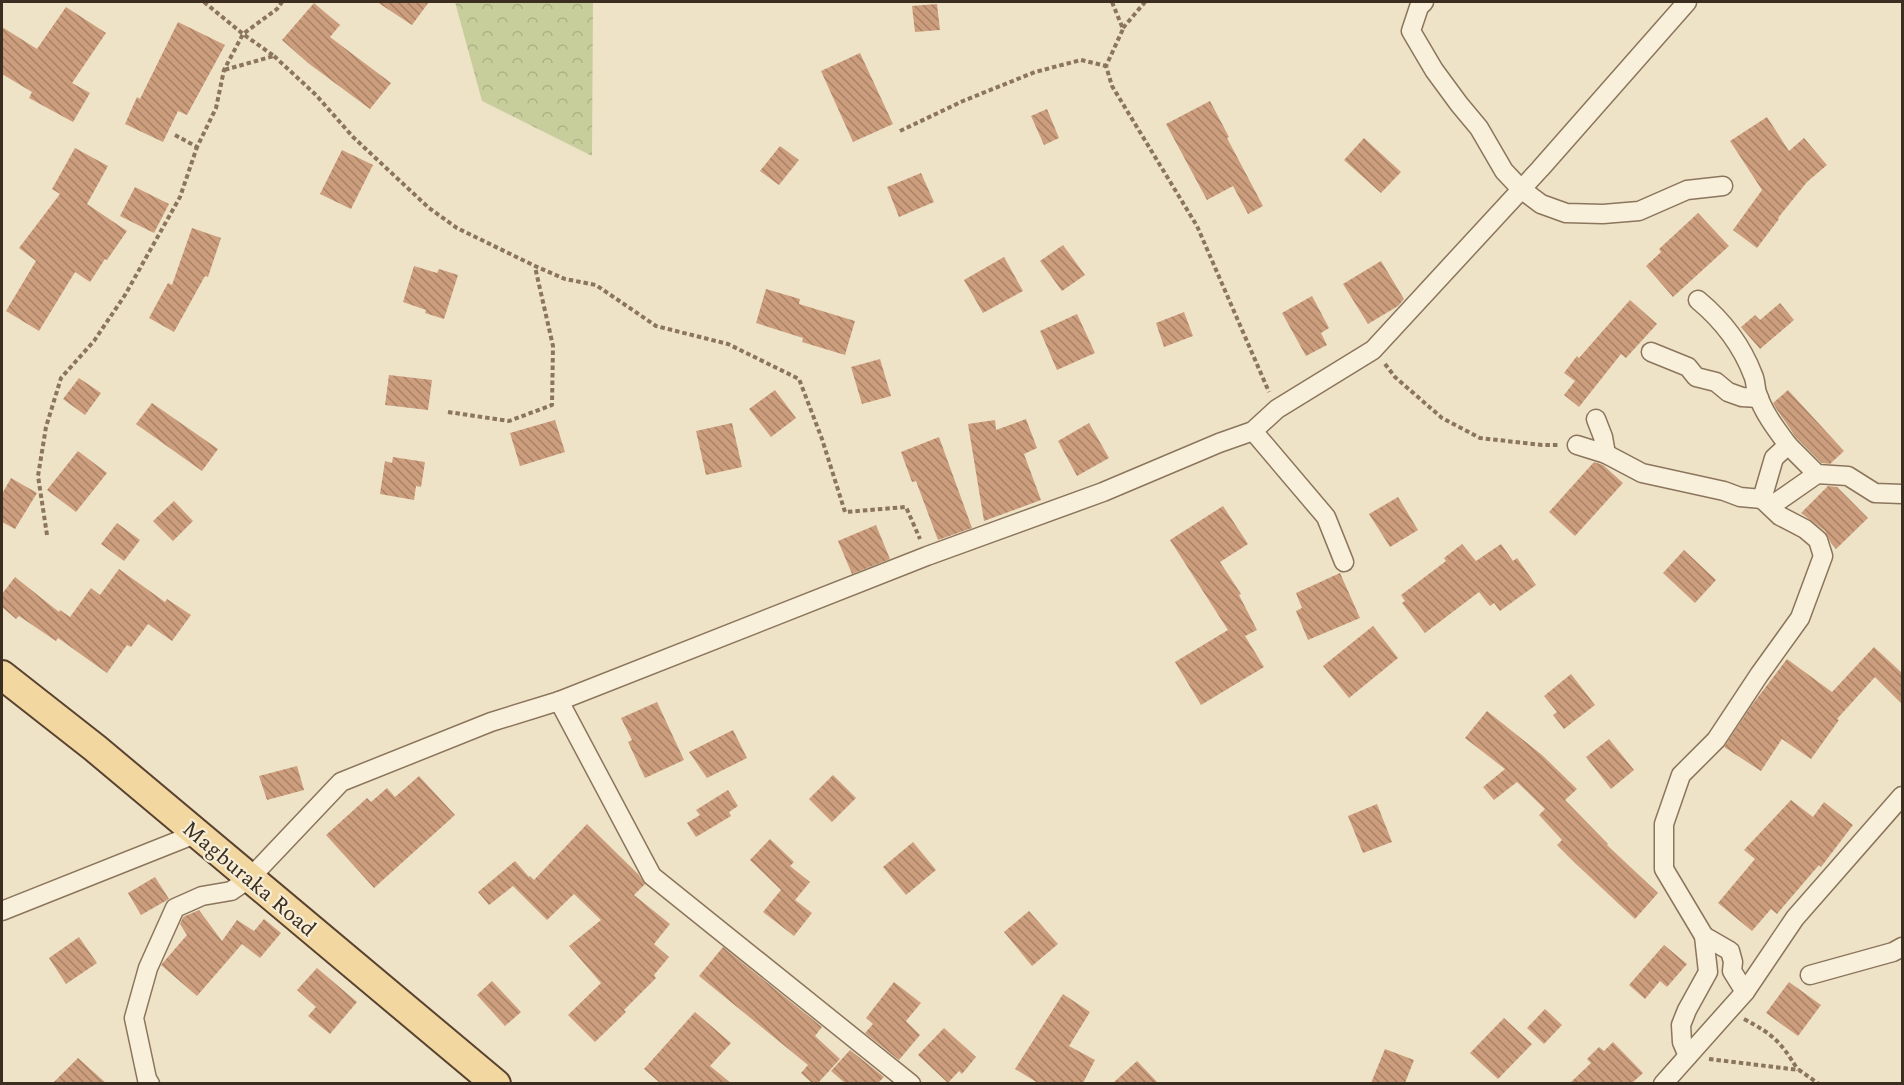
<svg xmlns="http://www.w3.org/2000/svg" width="1904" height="1085" font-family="Spectral,serif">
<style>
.forest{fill:url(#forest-crowns)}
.building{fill:url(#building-back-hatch)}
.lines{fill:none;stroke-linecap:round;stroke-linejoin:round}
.minor-casing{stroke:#8b755c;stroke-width:21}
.primary-casing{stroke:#594330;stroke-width:32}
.path{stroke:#8b755c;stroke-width:4;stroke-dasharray:4.5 3;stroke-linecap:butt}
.minor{stroke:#f9f0db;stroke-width:18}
.primary{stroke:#f2d7a0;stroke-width:28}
.labels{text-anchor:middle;stroke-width:4.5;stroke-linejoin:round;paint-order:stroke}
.street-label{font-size:22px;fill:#3b2d20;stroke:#f6edd7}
</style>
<defs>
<pattern id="forest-crowns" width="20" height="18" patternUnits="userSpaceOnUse" patternTransform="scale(1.5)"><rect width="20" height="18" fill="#c8ce9b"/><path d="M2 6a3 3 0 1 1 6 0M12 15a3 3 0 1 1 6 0" fill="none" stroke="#adb185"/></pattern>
<pattern id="building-back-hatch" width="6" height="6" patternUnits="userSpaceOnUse" patternTransform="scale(1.5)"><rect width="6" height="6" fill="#cd9e7d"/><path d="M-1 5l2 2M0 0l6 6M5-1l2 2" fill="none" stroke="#a88166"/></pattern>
</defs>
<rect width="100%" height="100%" fill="#efe3c7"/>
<path class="forest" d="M455,2H593L592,156L482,101Z"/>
<g class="building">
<path d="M377,2H429L412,25Z"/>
<path d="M314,3L340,25L330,37L391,83L370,109L308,63L282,40Z"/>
<path d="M937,4L940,30L915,32L912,6Z"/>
<path d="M66,7L106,33L72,83L90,93L73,122L29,98L32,92L2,74V27L37,49Z"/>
<path d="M178,22L225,45L187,115L178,111L163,142L125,124L137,97L140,99Z"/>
<path d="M860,53L893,124L853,142L821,71Z"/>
<path d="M1210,101L1229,137L1227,138L1263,206L1248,214L1233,186L1207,200L1166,124Z"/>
<path d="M1047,109L1059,138L1044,145L1031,116Z"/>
<path d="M1767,117L1789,151L1804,138L1827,165L1807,182L1778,218L1779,219L1757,248L1733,230L1762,190L1730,141Z"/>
<path d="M1364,138L1401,172L1381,193L1344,160Z"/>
<path d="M780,146L799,160L779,185L760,171Z"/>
<path d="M75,148L108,166L87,204L127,231L107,260L105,259L90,282L75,272L39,331L6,311L36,261L19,248L60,194L52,189Z"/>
<path d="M342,150L373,165L351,209L320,194Z"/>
<path d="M921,173L934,202L899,217L887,187Z"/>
<path d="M135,187L169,204L154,233L120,216Z"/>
<path d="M1698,213L1729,246L1673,297L1646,266L1661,252L1659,249Z"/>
<path d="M192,228L221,238L208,277L205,276L174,332L149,318L168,283L172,285Z"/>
<path d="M1063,245L1085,275L1062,291L1040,261Z"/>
<path d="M1004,257L1023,291L983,313L964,280Z"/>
<path d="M1381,261L1404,299L1398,306L1368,324L1343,284Z"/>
<path d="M414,266L437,273L439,269L458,275L444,319L425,313L426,310L403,302Z"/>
<path d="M766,289L800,299L799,304L855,321L845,355L802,342L803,338L756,323Z"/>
<path d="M1312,296L1329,328L1321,333L1327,345L1306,356L1282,313Z"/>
<path d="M1630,300L1657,324L1626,358L1621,354L1579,407L1564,395L1575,381L1564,373L1577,356L1579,358Z"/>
<path d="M1780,303L1794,320L1760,349L1741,327L1755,315L1760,320Z"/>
<path d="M1184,312L1193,336L1164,347L1156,323Z"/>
<path d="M1077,314L1095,353L1057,370L1040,331Z"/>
<path d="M880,359L891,396L862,404L851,367Z"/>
<path d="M389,375L432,380L428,410L385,405Z"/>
<path d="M79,378L101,393L85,415L63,399Z"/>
<path d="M775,390L796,418L771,437L749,409Z"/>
<path d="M1788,390L1844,451L1830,464L1822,463L1795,436L1776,408L1773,403Z"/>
<path d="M152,403L218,449L202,471L136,424Z"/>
<path d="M1026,419L1037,448L1024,454L1041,500L984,521L968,424L995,420L996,430Z"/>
<path d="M555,420L565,452L520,466L510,433Z"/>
<path d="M732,423L742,467L706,475L696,431Z"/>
<path d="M1089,423L1109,458L1077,476L1058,441Z"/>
<path d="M939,437L972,528L938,540L916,481L912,482L901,452Z"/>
<path d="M78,451L107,473L76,512L47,490Z"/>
<path d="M393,457L425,462L421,487L416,486L414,500L380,494L385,461L392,463Z"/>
<path d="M1594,462L1603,465L1623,483L1575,536L1549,512Z"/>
<path d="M11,478L37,493L15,529L2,522V494Z"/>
<path d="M1828,486L1837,487L1868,518L1836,549L1831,543L1825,531L1801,513Z"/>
<path d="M1398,497L1418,530L1390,547L1369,514Z"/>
<path d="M174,501L193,521L173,541L153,521Z"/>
<path d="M1223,506L1248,544L1220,562L1241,594L1239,595L1257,630L1245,636L1264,667L1201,705L1175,662L1228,630L1170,540Z"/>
<path d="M117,523L140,540L124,561L101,544Z"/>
<path d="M876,525L890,559L852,574L838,541Z"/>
<path d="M1462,544L1476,561L1501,544L1513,561L1517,558L1536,585L1500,611L1494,603L1490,606L1479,592L1425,633L1402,603L1405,601L1401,595L1446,561L1444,558Z"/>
<path d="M1684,550L1716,580L1695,603L1663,573Z"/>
<path d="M119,569L165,602L167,599L191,615L172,641L148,624L131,647L127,645L107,673L58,638L56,641L19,616L16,619L2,607V594L15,577L59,612L60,610L70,617L91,588L100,595Z"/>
<path d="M1340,573L1360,618L1308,640L1296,611L1302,608L1296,593Z"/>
<path d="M1373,626L1398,658L1349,698L1323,666Z"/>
<path d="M1874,647L1902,673V704L1875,677L1837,719L1839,720L1811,759L1782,739L1761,771L1724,747L1752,705L1787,659L1832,692Z"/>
<path d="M1571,674L1595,705L1564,729L1553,715L1557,712L1544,696Z"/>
<path d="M657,702L684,760L645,778L628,742L632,740L621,718Z"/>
<path d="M1487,711L1542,755L1577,789L1565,800L1608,844L1607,845L1658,893L1635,919L1575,863L1557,845L1562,840L1539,815L1545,809L1517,782L1494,800L1483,787L1505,769L1465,738Z"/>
<path d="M733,730L747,758L707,778L689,752Z"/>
<path d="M1609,739L1634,770L1611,789L1586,757Z"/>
<path d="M297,766L304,790L267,800L259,776Z"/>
<path d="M833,775L856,798L832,822L809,799Z"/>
<path d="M419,776L455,815L374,888L326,835L367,798L371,802L387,788L395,797Z"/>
<path d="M728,790L738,806L729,812L731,816L696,837L687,823L700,815L696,810Z"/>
<path d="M1791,800L1813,817L1824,802L1853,825L1821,867L1819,865L1777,914L1771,909L1752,931L1718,903L1755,859L1744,850Z"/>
<path d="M1377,804L1392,842L1363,853L1348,816Z"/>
<path d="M587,824L638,874L645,884L634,895L670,924L654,944L669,957L654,975L656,978L624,1010L626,1012L595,1042L568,1015L601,983L569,946L601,920L574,894L547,920L513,886L489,905L478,892L515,861L529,877L530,876L534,880Z"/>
<path d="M770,839L794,862L790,866L810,882L795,900L812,913L794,936L763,912L781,890L750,860Z"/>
<path d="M913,842L936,870L906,895L883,867Z"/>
<path d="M155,877L169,899L141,915L128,893Z"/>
<path d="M199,910L222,941L237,920L254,931L264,919L281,933L260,958L242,944L197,996L161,965L187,935L180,924L183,917Z"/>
<path d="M1029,911L1058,944L1032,966L1004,932Z"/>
<path d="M79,937L97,963L66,984L49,958Z"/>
<path d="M1664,945L1687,964L1667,987L1660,981L1645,999L1629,985Z"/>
<path d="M723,947L822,1027L815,1036L840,1059L818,1083H812L801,1073L808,1065L699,976Z"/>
<path d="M317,968L357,1002L330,1034L308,1016L316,1007L297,990Z"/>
<path d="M492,981L521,1012L505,1026L477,995Z"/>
<path d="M894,982L921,1003L906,1021L920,1035L899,1060L865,1033L873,1024L866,1018Z"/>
<path d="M1789,982L1821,1005L1798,1036L1766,1013Z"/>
<path d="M1063,994L1090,1012L1069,1046L1095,1060L1083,1083H1038L1015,1069Z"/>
<path d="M1545,1009L1562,1025L1544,1044L1527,1028Z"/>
<path d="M695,1012L731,1043L710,1066L731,1083H660L644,1069Z"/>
<path d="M1504,1018L1532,1044L1498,1079L1470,1053Z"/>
<path d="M944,1028L976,1057L962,1074L959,1071L948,1083L918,1055Z"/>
<path d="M1613,1042L1643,1073L1632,1083H1570L1591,1063L1587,1059L1599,1047L1604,1051Z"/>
<path d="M1385,1049L1414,1060L1405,1083H1371Z"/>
<path d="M850,1050L884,1077L878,1083H845L831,1071Z"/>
<path d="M78,1058L106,1083H53Z"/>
<path d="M1137,1061L1158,1083H1113Z"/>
</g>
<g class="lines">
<defs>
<g id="minor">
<path d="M1424,2L1419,7L1411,31L1434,70L1459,104L1479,128L1504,171L1521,189L1541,204L1566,213L1603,214L1639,211L1687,190L1723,186"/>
<path d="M1651,352L1688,367L1696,377L1716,382L1728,392L1742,397L1759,398"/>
<path d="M1596,419L1603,437L1606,454"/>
<path d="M1253,431L1326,517L1344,562"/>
<path d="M1577,445L1606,454L1642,473L1724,491L1740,497L1762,499L1774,458L1788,445C1776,429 1763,412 1757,393C1755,387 1756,381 1753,375C1742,346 1722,320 1698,300"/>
<path d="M1788,445L1817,474L1848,476L1875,493L1902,494"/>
<path d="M1762,499L1774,504L1817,474"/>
<path d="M559,701L652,876L911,1084"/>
<path d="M2,911L198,833"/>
<path d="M1810,975L1893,952L1902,947"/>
<path d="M1745,992L1732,971L1733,962L1730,951L1704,936L1664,869V824L1681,775L1716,740L1759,675L1800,618L1823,556L1818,540L1805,529L1780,516L1762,499"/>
<path d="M1688,1056L1682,1042L1681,1025L1687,1010L1708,972L1704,936"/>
<path d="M150,1084L147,1079L134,1018L148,968L175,908L202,896L231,891L250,878L341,782L491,722L559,701L927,556L1103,492L1219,443L1253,431L1277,409L1373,350L1540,169L1687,2"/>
<path d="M1663,1084L1745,992L1795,918L1902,796"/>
</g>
<path id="primary" d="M2,675L95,748L496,1084"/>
</defs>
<use href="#minor" class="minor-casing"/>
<use href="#primary" class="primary-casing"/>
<g class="path">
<path d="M204,2L243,34L277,9L282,2"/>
<path d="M1112,2L1123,29L1106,66L1112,86L1197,226L1269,392"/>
<path d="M1123,28L1145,2"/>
<path d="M274,56L316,95L353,137L429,208L457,228L535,266L565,279L596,285L656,326L728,344L799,379L822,439L845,512L906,507L920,539"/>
<path d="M900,131L963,101L1035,72L1081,60L1106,66"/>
<path d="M175,135L197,147L216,108L224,70L243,34L274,56L224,70"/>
<path d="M1385,364L1395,377L1442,418L1480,438L1542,445H1558"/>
<path d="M448,412L509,421L552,405L553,346L535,267"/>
<path d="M47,535L38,476L46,427L61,378L94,341L125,295L180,197L197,147"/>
<path d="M1744,1019C1774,1035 1780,1041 1798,1070"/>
<path d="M1709,1059L1799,1070L1819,1084"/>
</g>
<use href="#minor" class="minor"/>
<use href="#primary" class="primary"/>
</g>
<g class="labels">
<g class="street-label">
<text transform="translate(250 878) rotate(40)" y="8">Magburaka Road</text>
</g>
</g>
<rect width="1904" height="1085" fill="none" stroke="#3b2d20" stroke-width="6"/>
</svg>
